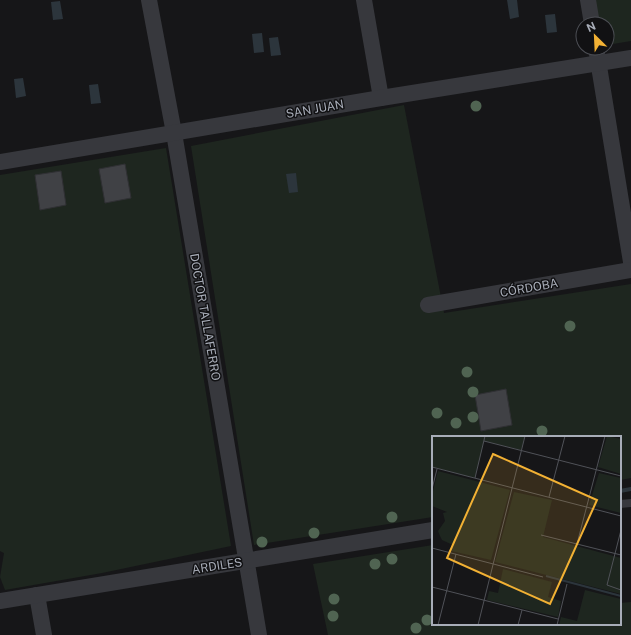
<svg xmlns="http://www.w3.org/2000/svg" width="631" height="635" font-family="'Public Sans',sans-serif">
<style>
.green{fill:#1e261f}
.water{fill:#2c353c}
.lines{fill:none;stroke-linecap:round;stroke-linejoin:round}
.stream{stroke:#2c353c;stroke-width:4}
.building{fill:#404145;stroke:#303034}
.lane{stroke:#37383d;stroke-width:8}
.street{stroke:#37383d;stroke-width:16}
.tree{fill:#506452}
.labels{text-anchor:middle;stroke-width:3;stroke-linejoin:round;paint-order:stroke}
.street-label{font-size:12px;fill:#a8adb8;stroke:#111113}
.inset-river{fill:none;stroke:#2c353c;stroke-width:2}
.inset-road{fill:none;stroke:#505258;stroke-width:1}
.view{fill:#f2b134;fill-opacity:0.15;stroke:#f2b134;stroke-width:2}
.inset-edge{fill:none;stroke:#a8adb8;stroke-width:2}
</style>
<rect width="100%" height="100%" fill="#161618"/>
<g class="green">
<path d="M595,0H631V41L607,45V24H599Z"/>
<path d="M404,105L444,313L631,284V478L620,480V437H433V517L254,545L191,146Z"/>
<path d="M166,148L231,546L102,573L5,590L0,577L4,553L0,551V175Z"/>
<path d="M433,545V624H620V603L631,602V635H328L313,564Z"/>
</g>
<g class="water">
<path d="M507,0H517L519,17L510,19Z"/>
<path d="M60,1L63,19L53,20L51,2Z"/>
<path d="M555,14L557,32L547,33L545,15Z"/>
<path d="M262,33L264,52L254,53L252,34Z"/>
<path d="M278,37L281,55L271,56L269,38Z"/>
<path d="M23,78L26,96L16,98L14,79Z"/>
<path d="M98,84L101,103L91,104L89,85Z"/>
<path d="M296,173L298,192L289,193L286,174Z"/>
</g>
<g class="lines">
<path class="stream" d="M620,491L631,489"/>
</g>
<g class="building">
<path d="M125,164L131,198L105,203L99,169Z"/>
<path d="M61,171L66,205L40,210L35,175Z"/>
<path d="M506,389L512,425L481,431L475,395Z"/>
</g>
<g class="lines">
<path class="lane" d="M620,504L631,503"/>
<g class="street">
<path d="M149,0L174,133L259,635"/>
<path d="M364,0L381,98"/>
<path d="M588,0L592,24"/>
<path d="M596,48L631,262"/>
<path d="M0,162L381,98L631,58"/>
<path d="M428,305L631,270"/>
<path d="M37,595L44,635"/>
<path d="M0,601L433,530"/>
</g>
</g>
<g class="tree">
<circle cx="476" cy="106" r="5.5"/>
<circle cx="570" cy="326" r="5.5"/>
<circle cx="467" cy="372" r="5.5"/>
<circle cx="473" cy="392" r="5.5"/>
<circle cx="437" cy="413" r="5.5"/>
<circle cx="473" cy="417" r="5.5"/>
<circle cx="456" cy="423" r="5.5"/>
<circle cx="542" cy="431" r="5.5"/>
<circle cx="392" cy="517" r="5.5"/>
<circle cx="314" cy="533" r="5.5"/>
<circle cx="262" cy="542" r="5.5"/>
<circle cx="392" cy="559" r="5.5"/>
<circle cx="375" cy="564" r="5.5"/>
<circle cx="334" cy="599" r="5.5"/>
<circle cx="333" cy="616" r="5.5"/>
<circle cx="427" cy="620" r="5.5"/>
<circle cx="416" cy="628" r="5.5"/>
</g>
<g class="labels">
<g class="street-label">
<text transform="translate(315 109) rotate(-10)" y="4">SAN JUAN</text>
<text transform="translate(529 288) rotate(-10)" y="4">CÓRDOBA</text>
<text transform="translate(205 317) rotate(80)" y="4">DOCTOR TALLAFERRO</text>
<text transform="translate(217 566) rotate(-9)" y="4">ARDILES</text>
</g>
</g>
<g transform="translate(432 436)">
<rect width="189" height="189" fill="#161618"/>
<path d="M0,0H93L89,14L52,5L43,42L0,31ZM175,0L189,3V38L166,31ZM6,35L78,54L59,124L19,115L21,109L10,104L8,100L6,95L13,85L11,77L15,76L0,70V59ZM167,37L189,42V77L157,69ZM82,56L120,64L111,101L189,122V158L63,126ZM71,133L120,146L116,161L129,165L126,181L55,164L57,155L66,157ZM153,154L189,163V189H127L129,181L145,185Z" fill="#1e261f"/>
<path class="inset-river" d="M114,140L189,160"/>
<path class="inset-road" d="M52,5L189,40M0,31L189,80M43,42L53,0M0,53L5,33M117,61L133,0M189,94L175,149L189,154M109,99L189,119M145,108L173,0M0,112L111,141M0,151L126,183M6,189L24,118M46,189L93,0M86,189L90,174M125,189L135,148"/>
<path class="view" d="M61,18L165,64L118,168L15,122Z"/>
<rect width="189" height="189" class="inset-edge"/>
</g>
<g transform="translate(595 36) rotate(336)"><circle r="19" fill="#111113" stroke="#4d4f55"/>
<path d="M0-3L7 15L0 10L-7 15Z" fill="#f2b134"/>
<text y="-6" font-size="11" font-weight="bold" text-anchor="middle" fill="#a8adb8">N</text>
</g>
</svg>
